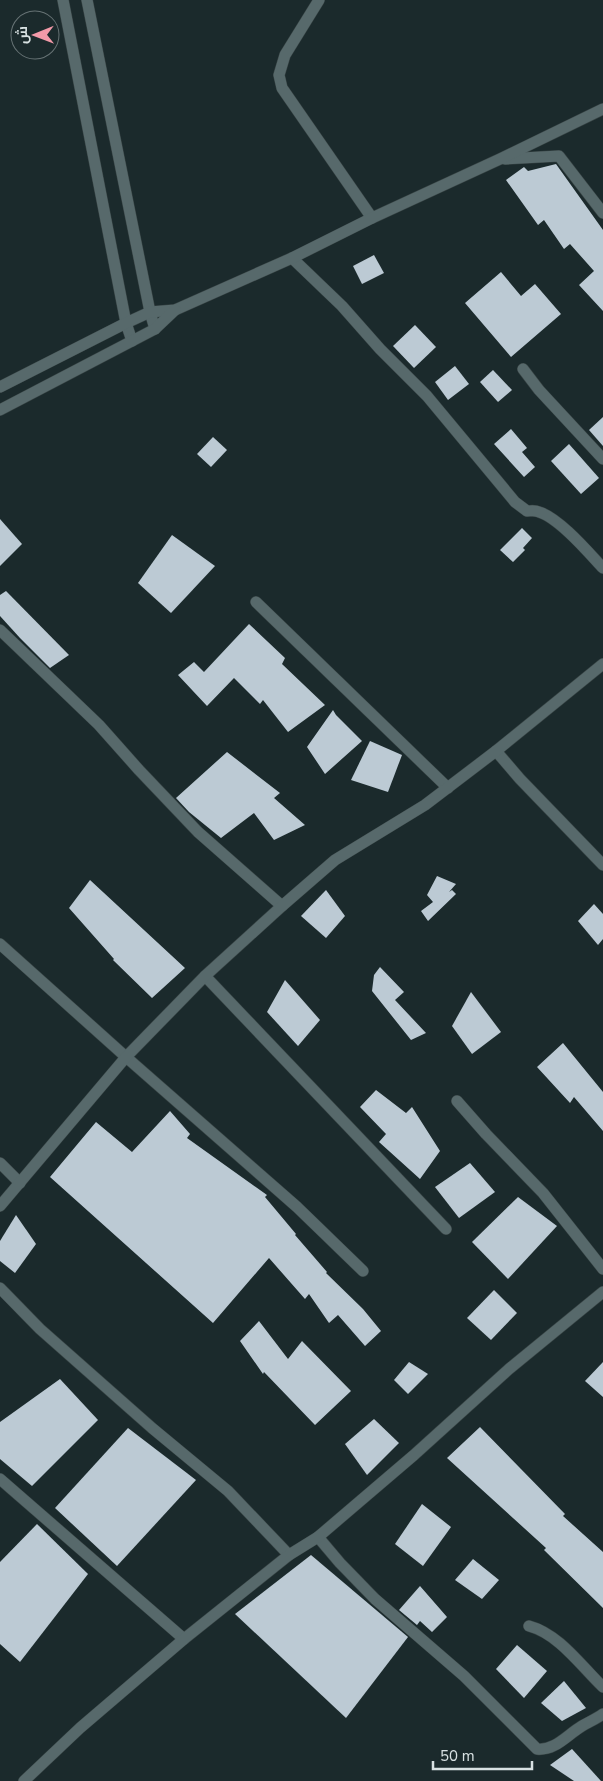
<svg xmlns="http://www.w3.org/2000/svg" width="603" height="1781" font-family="'Nunito Sans',Cairo,sans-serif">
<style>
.building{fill:#bccad4}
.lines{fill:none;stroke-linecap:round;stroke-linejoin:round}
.street-casing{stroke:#384445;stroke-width:12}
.street{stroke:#57696b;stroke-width:11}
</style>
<rect width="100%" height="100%" fill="#1b2a2c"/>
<g class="building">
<path d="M556,164L603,230V311L579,285L594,271L570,244L564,249L544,220L538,225L506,180L524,167L528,171Z"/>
<path d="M374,255L384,273L362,284L353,266Z"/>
<path d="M501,272L521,296L535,284L561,314L511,357L465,303Z"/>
<path d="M415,325L436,347L414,368L393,346Z"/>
<path d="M455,366L469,384L448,400L435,382Z"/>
<path d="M493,370L512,390L498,402L480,382Z"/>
<path d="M603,417V446L589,430Z"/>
<path d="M511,429L527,448L522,452L535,467L524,477L494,444Z"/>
<path d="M213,437L227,450L211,467L197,454Z"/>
<path d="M569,444L599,478L581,494L551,461Z"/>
<path d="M0,519L22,544L0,566Z"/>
<path d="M522,528L532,538L523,548L525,550L513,562L500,550Z"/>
<path d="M172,535L215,566L171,613L138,583Z"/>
<path d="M6,591L69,655L50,668L20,638L0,616V595Z"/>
<path d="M249,624L285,658L282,664L325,705L288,732L263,700L260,704L234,678L207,706L178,675L194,662L204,672Z"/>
<path d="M333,710L336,715L362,741L325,774L307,747Z"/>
<path d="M370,741L402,755L388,792L351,780Z"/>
<path d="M227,752L280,793L274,798L305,825L274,840L254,813L221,838L189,812L176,798Z"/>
<path d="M437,876L456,884L449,892L452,890L456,894L428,921L421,911L433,902L427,895Z"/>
<path d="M90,880L185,968L152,998L113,960L114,959L69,908Z"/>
<path d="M326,890L345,916L326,938L301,916Z"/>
<path d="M594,904L603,914V939L598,945L578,921Z"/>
<path d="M380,967L404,992L395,1000L426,1033L411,1040L372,991L374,975Z"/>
<path d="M285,980L320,1020L298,1046L267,1012Z"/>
<path d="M471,992L501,1032L472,1054L452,1026Z"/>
<path d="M563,1043L603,1092V1131L574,1097L570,1103L537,1067Z"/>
<path d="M376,1090L406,1113L412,1107L440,1151L420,1179L379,1142L386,1134L360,1107Z"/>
<path d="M170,1111L190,1134L187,1138L267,1195L265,1197L296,1234L295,1235L327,1272L326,1273L363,1309L381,1331L365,1346L338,1315L329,1323L309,1294L305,1299L269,1258L213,1323L50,1177L96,1122L132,1152Z"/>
<path d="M470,1163L495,1192L459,1218L435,1187Z"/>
<path d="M518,1197L557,1226L508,1279L472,1242Z"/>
<path d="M16,1215L36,1244L15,1273L0,1261V1241Z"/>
<path d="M494,1290L517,1313L491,1340L467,1318Z"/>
<path d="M259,1321L288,1359L302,1341L351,1391L315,1425L264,1372L263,1374L240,1341Z"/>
<path d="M409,1362L428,1374L408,1394L394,1380Z"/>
<path d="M603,1362V1397L585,1381Z"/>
<path d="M60,1379L98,1420L32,1486L0,1459V1422Z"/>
<path d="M374,1419L399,1443L367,1475L345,1444Z"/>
<path d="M480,1427L565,1514L563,1516L603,1552V1608L544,1550L546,1548L447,1458Z"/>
<path d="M128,1428L196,1480L117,1566L55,1508Z"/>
<path d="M422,1504L451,1527L423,1566L395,1544Z"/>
<path d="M37,1524L88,1574L20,1662L0,1644V1562Z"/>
<path d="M311,1555L408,1637L346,1718L235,1614Z"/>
<path d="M473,1559L499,1580L482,1599L455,1580Z"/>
<path d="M420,1586L447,1617L432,1632L420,1621L417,1625L399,1610Z"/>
<path d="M517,1645L547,1671L524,1698L496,1669Z"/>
<path d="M564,1681L586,1708L562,1721L541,1703Z"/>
<path d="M572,1749L601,1781H574L550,1765Z"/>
</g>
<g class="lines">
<defs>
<g id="street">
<path d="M63,0L126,323L132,341"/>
<path d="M87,0L150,312L155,329"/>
<path d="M319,0L285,55L279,75L282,88L372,218"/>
<path d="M505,159L559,156L603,213"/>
<path d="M292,258L342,306L380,349L427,396L515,502L527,511C531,511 535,510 539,512C559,518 588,552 603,568"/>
<path d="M523,369L539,390L603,459"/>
<path d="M0,387L126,323L150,312L175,310L292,258L372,218L500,159L603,109"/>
<path d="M0,410L155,329L175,310"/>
<path d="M256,602L448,788"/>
<path d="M0,630L99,725L139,770L198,832L282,906"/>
<path d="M496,751L520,779L603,865"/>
<path d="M0,944L126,1057L297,1207L363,1271"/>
<path d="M205,976L446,1229"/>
<path d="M457,1101L486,1134L543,1193L603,1269"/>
<path d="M0,1163L20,1183"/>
<path d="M0,1206L126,1057L205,976L282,906L335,860L425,805L496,751L603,664"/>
<path d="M0,1288L40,1329L152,1428L228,1491L289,1555"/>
<path d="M0,1479L184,1639"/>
<path d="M318,1537L340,1563L375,1599L464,1676L537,1749C555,1751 567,1735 582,1726C589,1722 596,1719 603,1714"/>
<path d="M529,1626C559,1634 581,1666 603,1687"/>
<path d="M24,1781L80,1728L184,1639L289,1555L318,1537L414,1455L509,1369L603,1292"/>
</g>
</defs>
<use href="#street" class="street-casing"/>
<use href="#street" class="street"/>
</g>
<g transform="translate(35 35) rotate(269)"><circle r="24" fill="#1b2a2c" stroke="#677375"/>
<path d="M0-4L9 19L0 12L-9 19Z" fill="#f39aa9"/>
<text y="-8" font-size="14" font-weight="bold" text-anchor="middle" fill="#d8e1e2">ش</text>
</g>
<path d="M433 1761v8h99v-8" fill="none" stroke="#d8e1e2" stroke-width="2.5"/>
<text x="440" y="1761" font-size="15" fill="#d8e1e2" stroke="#1b2a2c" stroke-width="4" paint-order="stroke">50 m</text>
</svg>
